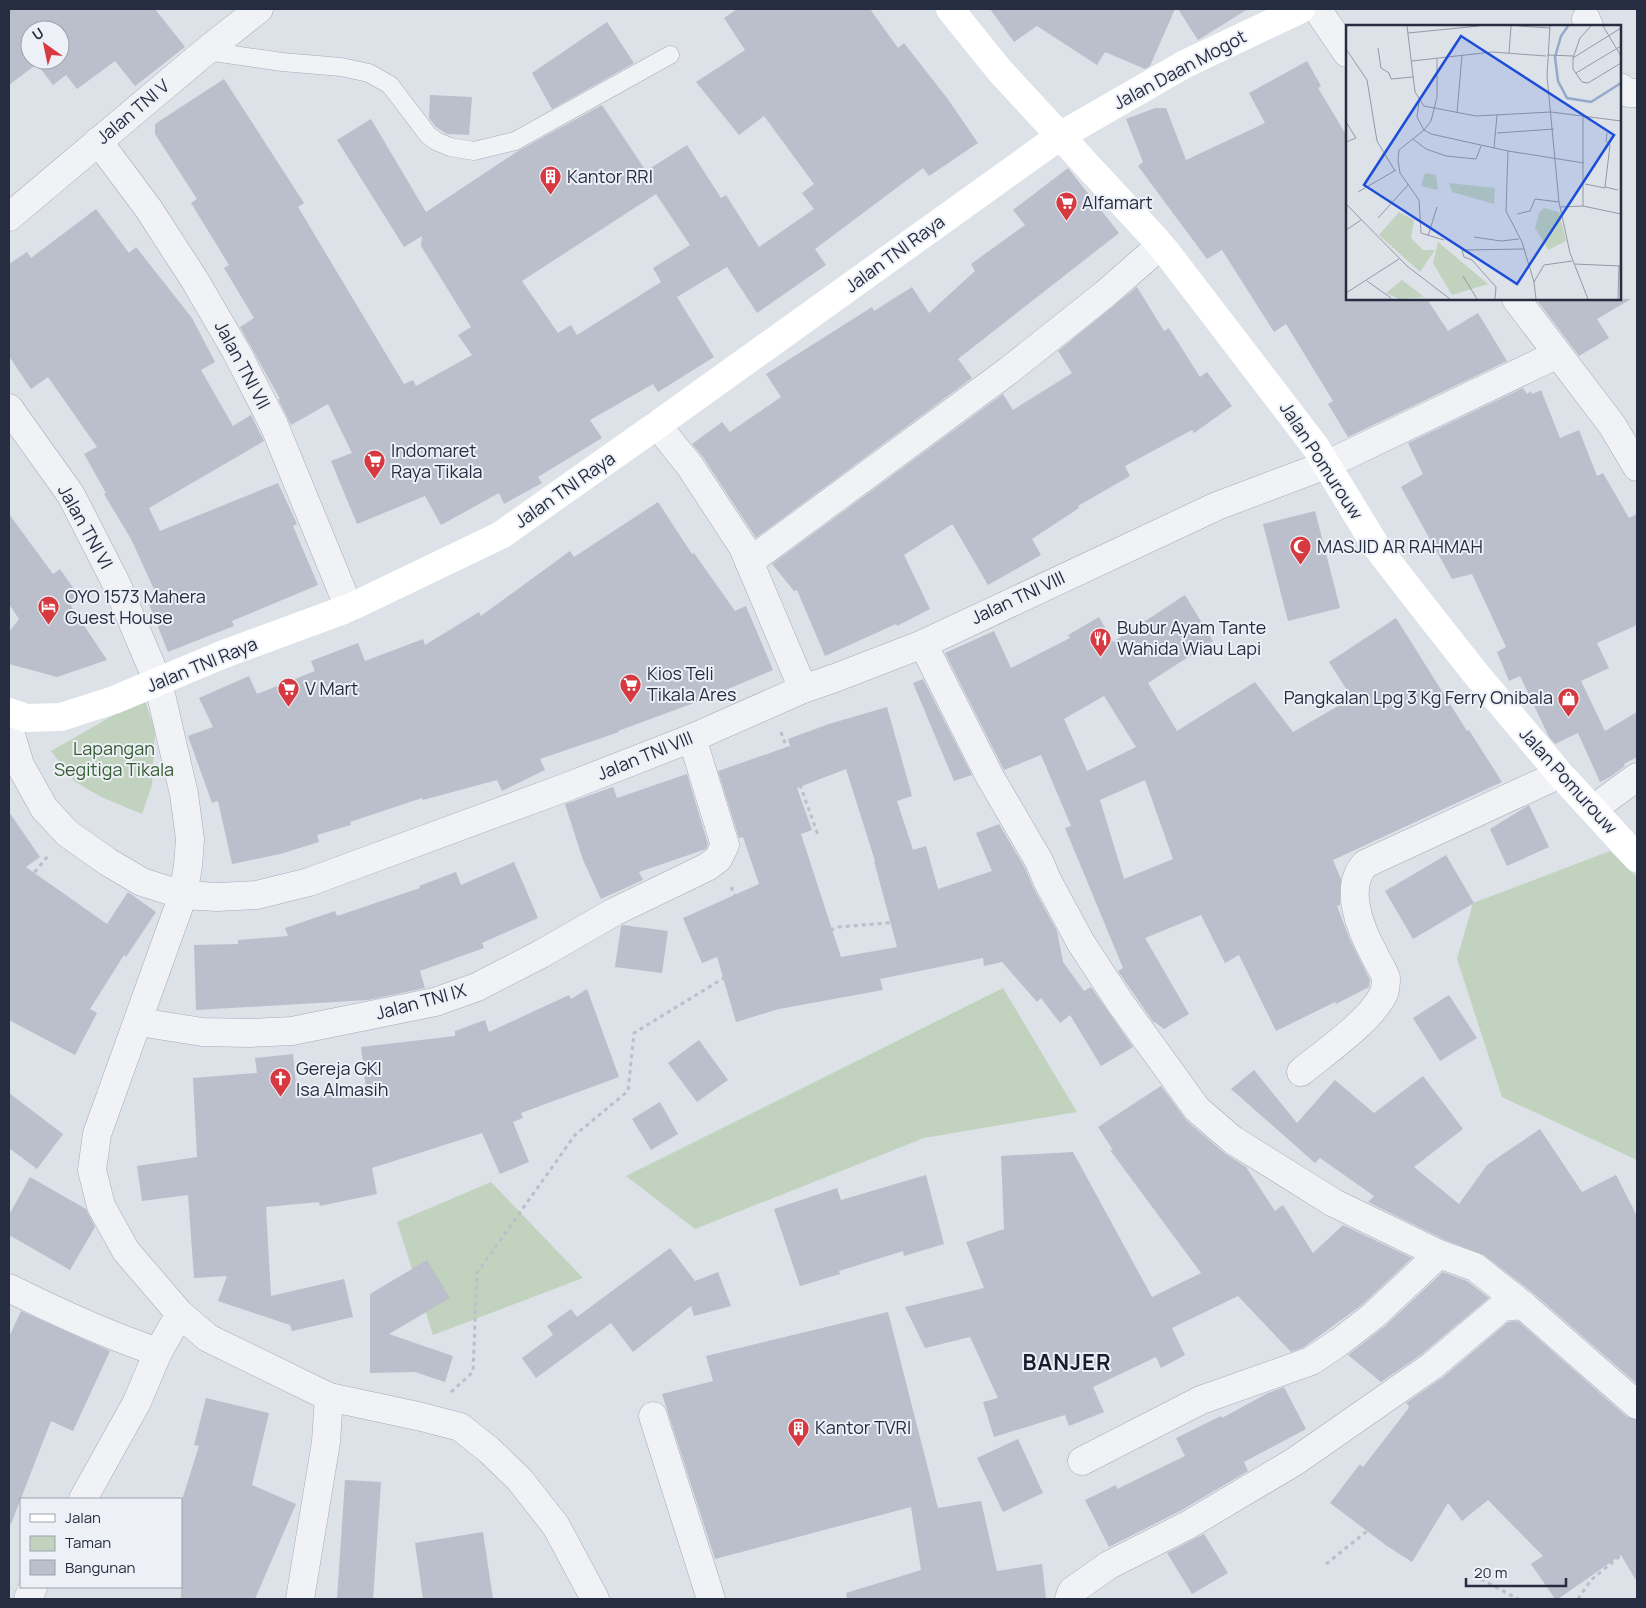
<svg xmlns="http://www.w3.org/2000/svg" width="1646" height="1608" font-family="Manrope,sans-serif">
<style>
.green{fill:#c1d3be}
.building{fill:#babfcb;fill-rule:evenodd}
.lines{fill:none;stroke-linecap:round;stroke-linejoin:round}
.service-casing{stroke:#a6abb6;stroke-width:19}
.minor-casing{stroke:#a6abb6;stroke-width:29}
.path{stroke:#bbbfc7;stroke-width:3;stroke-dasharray:4 4;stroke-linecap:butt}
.service{stroke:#f0f2f6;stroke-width:18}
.minor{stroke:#f0f2f6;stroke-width:28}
.secondary{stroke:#fff;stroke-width:28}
.labels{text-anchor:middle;stroke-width:4;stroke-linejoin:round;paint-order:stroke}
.street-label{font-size:18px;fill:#262d40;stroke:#edf0f6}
.poi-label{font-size:18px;fill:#262d40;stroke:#edf0f6;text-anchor:start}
.park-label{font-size:18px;fill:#365d32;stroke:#edf0f6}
.district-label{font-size:22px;font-weight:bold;letter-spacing:1px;fill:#181e30;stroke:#edf0f6}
.inset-river{fill:none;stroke:#95aacb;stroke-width:2.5}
.inset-road{fill:none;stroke:#9499a5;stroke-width:1}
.view{fill:#1d4ed8;fill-opacity:0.15;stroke:#1d4ed8;stroke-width:2.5}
.inset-edge{fill:none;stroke:#262d40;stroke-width:2.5}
</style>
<rect width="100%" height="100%" fill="#dde1e8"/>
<g class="green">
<path d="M144,698L155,731L152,785L142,814L101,797L74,781L51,751Z"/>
<path d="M1610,851L1637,877V1160L1502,1097L1457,959L1473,903Z"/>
<path d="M1003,988L1077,1112L924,1138L695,1229L626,1176Z"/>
<path d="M491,1182L583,1278L433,1335L397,1222Z"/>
</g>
<g class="building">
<path d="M9,9H155L185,47L135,86L115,61L77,89L66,75L53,85L37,64L9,85ZM30,30H60V60H30Z"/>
<path d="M737,9H870L898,48L904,43L947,98L978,143L929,176L923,168L815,249L826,265L757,313L727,267L677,297L714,357L658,392L653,384L590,420L602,438L538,477L542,483L504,504L499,493L441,525L425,496L357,524L331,461L352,453L328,404L291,425L278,399H280L240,327L254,318L224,268L229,265L191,203L197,199L155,134V124L224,79L304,203L298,207L404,384L413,380L416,386L472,355L458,335L471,327L421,246L422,236L404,247L337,140L371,119L426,212L518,151L602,105L646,171L687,145L721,198L726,195L759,247L814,209L802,193L814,184L764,116L739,135L696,82L745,50L724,18ZM656,194L690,245L653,268L661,282L577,335L571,325L558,333L522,281Z"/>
<path d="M990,9H1175L1150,66L1145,69L1105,52L1097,65L1037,26L1014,42Z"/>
<path d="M1178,9H1248L1198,40Z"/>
<path d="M607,22L634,63L552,109L532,73Z"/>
<path d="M1307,61L1321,86L1318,88L1347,136V299H1427L1448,331L1478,313L1507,361L1348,437L1328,404L1333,401L1286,324L1274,332L1222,250L1207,259L1138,166L1143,162L1126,119L1155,108H1166L1186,160L1265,123L1249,93Z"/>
<path d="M430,95L472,97L469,135L447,134L436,127L429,118Z"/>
<path d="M1068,168L1119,233L958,359L972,378L756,538L703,457L692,444L722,422L730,432L781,397L766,374L872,307L874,311L912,287L929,313L975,271L971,264L1025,225L1013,210Z"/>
<path d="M96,209L129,253L136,247L192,318L215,362L201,370L233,426L251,415L264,441L149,508L160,531L278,483L297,524L293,526L318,585L232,621L234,626L168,652L149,604L159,600L131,539L104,494L106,493L84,454L97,447L48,377L31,389L9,356V264L27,252L31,258Z"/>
<path d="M1137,287L1164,331L1169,328L1200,377L1207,372L1232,406L1194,433L1192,430L1125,466L1130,476L1078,506L1079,508L1032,539L1041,555L988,585L953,525H951L904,555L930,609L897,626L896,624L825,656L797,590L794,591L772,564L1003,394L1013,410L1072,373L1058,351Z"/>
<path d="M1536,299H1631L1597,319L1609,338L1579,356Z"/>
<path d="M1523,388L1527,394L1531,391L1532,394L1541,390L1560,438L1579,430L1597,476L1603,473L1629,518L1637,514V625L1597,643L1609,668L1581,681L1605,731L1637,712V757L1624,764L1625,766L1610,777L1600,782L1578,733L1555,744L1549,737L1520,676L1509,681L1497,652L1506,647L1472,574L1452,579L1401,487L1423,474L1408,443Z"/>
<path d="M658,502L692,554L694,553L735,611L746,606L773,670L702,700L618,731L619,732L540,759L545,770L502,791L497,780L423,800L422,798L350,822L351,825L317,835L319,842L280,854L232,864L218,801L212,803L188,736L213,727L199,698L249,676L257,694L315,671L311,661L358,643L365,661L423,639L425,645L479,612L481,616L570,551L574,557Z"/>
<path d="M1315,511L1340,608L1288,621L1263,524Z"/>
<path d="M9,514L53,574L60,569L81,599L71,606L107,660L57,677L9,664V632L19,619L9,604Z"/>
<path d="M1185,595L1213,641L1148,683L1177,731L1255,682L1293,732L1352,698L1329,662L1396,618L1467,731L1469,730L1502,782L1333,860L1341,879L1340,905L1337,906L1350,940L1370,980L1369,987L1336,1004L1335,1002L1276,1031L1239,955L1225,963L1201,915L1145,938L1189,1014L1164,1029L1155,1022L1154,1023L1118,971L1123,968L1065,828L1071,826L1041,755L1004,770L945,653L994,631L1011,668L1070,638L1068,635L1099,617L1113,642ZM1104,696L1136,747L1087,771L1064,719ZM1145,780L1173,859L1124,879L1100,800Z"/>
<path d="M923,679L972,775L954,781L913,683Z"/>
<path d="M887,707L912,796L897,801L913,850L926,846L938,889L992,871L976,833L999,824L1025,868L1033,887L1057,931L1063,962L1084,991L1091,987L1133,1047L1101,1066L1070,1015L1060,1023L1041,998L1037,1002L1002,962L984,966L983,958L880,979L883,990L779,1009L736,1022L717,957L702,963L683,918L759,884L743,837L739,838L718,771L790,746L788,739L829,724ZM846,769L875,861H874L897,947L841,957L801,834L812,830L797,788Z"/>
<path d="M687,774L708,844L706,849L639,872L643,880L601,899L583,860L565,804L613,787L617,798Z"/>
<path d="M1529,805L1549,847L1507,866L1490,829Z"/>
<path d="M9,812L40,857L26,867L107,924L128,892L156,912L126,957L124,955L90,1009L97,1013L75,1055L9,1020Z"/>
<path d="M1446,855L1474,903L1413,939L1385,891Z"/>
<path d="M514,862L538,918L482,943L484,948L420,971L425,988L368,1000L196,1010L194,945L238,944V940L288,936L285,928L335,911L337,916L420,888L419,886L456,872L461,885Z"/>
<path d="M623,925L668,931L662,973L615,967L621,926Z"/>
<path d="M587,989L619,1077L521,1113L523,1118L513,1122L529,1162L500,1174L482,1133L372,1168L377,1194L320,1206L319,1202L266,1207L271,1296L344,1279L353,1317L292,1331L290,1325L218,1301L227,1276L194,1278L188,1195L142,1201L137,1166L197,1157L193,1078L257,1073L255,1058L293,1054L297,1095H301V1097L366,1089L361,1047L455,1036V1031L485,1020L489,1032L569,995L571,999Z"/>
<path d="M1449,995L1477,1038L1440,1061L1413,1018Z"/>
<path d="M699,1040L728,1080L697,1102L668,1063Z"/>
<path d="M1254,1070L1297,1123L1335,1080L1374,1113L1423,1076L1463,1129L1414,1167L1459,1204L1487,1165L1540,1129L1582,1192L1616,1175L1637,1216V1384L1533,1293L1484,1255L1445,1240L1368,1202L1374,1196L1320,1158L1315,1163L1231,1089Z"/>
<path d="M1161,1086L1187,1121L1223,1152L1246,1167L1275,1211L1283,1205L1313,1253L1343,1225L1412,1258L1363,1304L1304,1347L1291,1352L1238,1296L1172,1328L1185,1355L1161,1368L1156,1357L1093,1387L1104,1412L1069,1426L1065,1415L994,1437L983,1402L998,1398L970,1337L925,1348L905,1307L984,1288L966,1242L1004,1229L1001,1156L1073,1152L1152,1297L1201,1273L1110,1150H1113L1098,1127Z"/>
<path d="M9,1093L63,1134L37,1169L9,1148Z"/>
<path d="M660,1102L678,1134L651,1150L632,1119Z"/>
<path d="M926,1175L944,1244L904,1256L903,1251L839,1271L840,1274L800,1286L774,1209L837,1188L841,1200Z"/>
<path d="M30,1177L86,1209L95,1227L70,1270L9,1235V1215Z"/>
<path d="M670,1248L695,1281L718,1272L731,1306L694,1316L691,1306L633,1352L611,1323L536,1378L522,1358L553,1335L547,1326L571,1309L577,1317Z"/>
<path d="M427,1260L450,1298L389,1334L453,1356L445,1382L415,1372L370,1373V1294Z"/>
<path d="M1443,1272L1467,1281L1489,1298L1422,1354L1381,1382L1348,1355L1384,1327Z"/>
<path d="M21,1311L110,1351L73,1431L51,1421L11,1524H9V1337Z"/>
<path d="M888,1312L938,1508L981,1501L997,1571L1042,1564L1046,1599H847L846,1593L921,1570L911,1507L715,1559L662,1394L713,1381L706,1356Z"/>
<path d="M1518,1321L1627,1417L1637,1420V1582L1621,1555L1558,1599H1555L1531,1564L1543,1556L1488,1500L1462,1521L1448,1503L1412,1562L1387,1546L1330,1503L1360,1464L1363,1467L1408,1409L1409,1406L1406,1403L1442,1378L1508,1322Z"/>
<path d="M1284,1387L1306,1429L1244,1462L1248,1471L1180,1511L1109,1547L1085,1500L1116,1485L1117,1489L1185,1456L1176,1438L1221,1416L1222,1418L1268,1393Z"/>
<path d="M206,1398L269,1413L252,1485L296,1504L255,1599H181V1503L199,1446L194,1445Z"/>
<path d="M1018,1439L1043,1493L1003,1512L977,1458Z"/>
<path d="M345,1480L381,1482L373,1599H337Z"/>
<path d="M483,1532L493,1599H423L415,1543Z"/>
<path d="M1204,1534L1228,1573L1192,1594L1167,1553Z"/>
</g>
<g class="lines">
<defs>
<path id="service" d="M206,51L282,62L341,67L369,73L390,85L428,135L436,141L450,147L474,151L515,141L670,55"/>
<g id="minor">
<path d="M1317,9L1347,53"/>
<path d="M1586,19L1589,26"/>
<path d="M1620,87L1628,93H1637"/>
<path d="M98,141L148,208L194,279L236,351L274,425L349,608"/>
<path d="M9,217L206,51L259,9"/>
<path d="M1516,299L1612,425L1637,467"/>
<path d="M9,408L71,495L116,583L158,682L184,794L190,839L188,866L183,895L97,1134L92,1170L101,1206L126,1251L180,1314L208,1338L329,1397L422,1417L460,1427L489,1450L520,1480L556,1526L595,1599"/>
<path d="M657,425L690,466L743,547L803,689"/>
<path d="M749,562L1008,371L1105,294L1161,245"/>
<path d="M923,644L990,777L1039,861L1047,880L1081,943L1121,1004L1197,1109L1233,1140L1334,1203L1439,1254L1475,1267L1523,1305L1637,1405"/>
<path d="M9,728L20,765L44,808L67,833L108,862L142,882L183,895L218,897L257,895L309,882L564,788L692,738L803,689L835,678L923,644L1217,506L1326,465L1558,354"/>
<path d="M1593,809L1637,777"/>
<path d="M139,1022L202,1032L249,1033L292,1031L435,1002L477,987L541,954L614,912L707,867L718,859L725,845L692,738"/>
<path d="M1301,1072C1324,1053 1372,1020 1384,993C1385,990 1386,982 1386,978C1384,971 1377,961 1374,954C1361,930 1343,888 1365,864L1560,774"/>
<path d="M9,1288C57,1312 107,1335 158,1352"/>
<path d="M653,1416L711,1599"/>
<path d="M1082,1461L1201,1400L1311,1361L1338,1343L1373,1316L1439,1254"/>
<path d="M83,1499L137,1402L158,1352L180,1314"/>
<path d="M28,1599L33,1587"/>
<path d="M300,1599L326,1442L329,1397"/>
<path d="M1069,1599L1072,1591L1109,1565L1188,1525L1294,1462L1432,1366L1502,1307L1523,1305"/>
</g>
</defs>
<use href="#service" class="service-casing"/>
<use href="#minor" class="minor-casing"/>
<g class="path">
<path d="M781,732L818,835"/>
<path d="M731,887L763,954"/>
<path d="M9,903L48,856"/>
<path d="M451,1392L473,1372L477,1273L575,1135L628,1091L634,1033L763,954L839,927L959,917L1020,892"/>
<path d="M1326,1564L1366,1532L1401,1493L1428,1484L1456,1450L1503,1398L1537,1372L1543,1364"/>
<path d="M1481,1579L1518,1599"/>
<path d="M1578,1599L1591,1580L1637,1542"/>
</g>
<use href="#service" class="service"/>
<use href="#minor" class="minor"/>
<g class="secondary">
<path d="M950,9L1000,71L1161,245L1315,446L1376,546L1413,594L1476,674L1560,774L1637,858"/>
<path d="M9,712L26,718L61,717L114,700L224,654L349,608L501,535L657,425L1060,136L1185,64L1301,9"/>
</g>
</g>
<defs>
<symbol id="building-pin" viewBox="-11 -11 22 30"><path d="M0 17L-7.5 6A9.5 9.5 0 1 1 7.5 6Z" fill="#d73941" stroke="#edf0f6"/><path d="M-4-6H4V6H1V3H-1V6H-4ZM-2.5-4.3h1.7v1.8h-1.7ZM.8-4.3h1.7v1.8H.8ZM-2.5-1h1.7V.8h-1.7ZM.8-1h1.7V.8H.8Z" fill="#fff"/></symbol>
<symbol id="supermarket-pin" viewBox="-11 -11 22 30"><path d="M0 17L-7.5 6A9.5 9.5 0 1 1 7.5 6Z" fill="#d73941" stroke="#edf0f6"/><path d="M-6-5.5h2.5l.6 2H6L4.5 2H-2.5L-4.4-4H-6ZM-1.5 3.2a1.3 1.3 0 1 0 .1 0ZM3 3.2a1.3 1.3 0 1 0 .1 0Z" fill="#fff"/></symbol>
<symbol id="mosque-pin" viewBox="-11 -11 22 30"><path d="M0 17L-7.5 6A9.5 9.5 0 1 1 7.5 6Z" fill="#d73941" stroke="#edf0f6"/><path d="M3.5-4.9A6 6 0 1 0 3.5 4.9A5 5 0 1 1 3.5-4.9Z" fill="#fff"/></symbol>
<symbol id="hotel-pin" viewBox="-11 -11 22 30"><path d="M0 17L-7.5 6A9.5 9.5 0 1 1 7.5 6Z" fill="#d73941" stroke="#edf0f6"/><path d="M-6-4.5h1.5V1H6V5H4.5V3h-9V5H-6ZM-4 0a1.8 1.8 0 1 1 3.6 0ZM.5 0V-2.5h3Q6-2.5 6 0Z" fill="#fff"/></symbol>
<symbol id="restaurant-pin" viewBox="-11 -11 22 30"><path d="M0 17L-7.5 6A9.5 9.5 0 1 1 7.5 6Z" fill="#d73941" stroke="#edf0f6"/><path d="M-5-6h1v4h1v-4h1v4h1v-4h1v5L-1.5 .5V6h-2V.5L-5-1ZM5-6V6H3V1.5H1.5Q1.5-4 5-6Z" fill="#fff"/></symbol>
<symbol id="shop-pin" viewBox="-11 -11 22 30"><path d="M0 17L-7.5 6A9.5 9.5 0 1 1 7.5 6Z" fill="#d73941" stroke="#edf0f6"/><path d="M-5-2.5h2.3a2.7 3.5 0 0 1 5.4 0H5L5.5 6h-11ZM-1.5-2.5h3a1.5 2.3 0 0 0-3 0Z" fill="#fff"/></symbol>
<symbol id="church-pin" viewBox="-11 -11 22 30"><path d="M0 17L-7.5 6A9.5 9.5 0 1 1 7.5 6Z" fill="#d73941" stroke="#edf0f6"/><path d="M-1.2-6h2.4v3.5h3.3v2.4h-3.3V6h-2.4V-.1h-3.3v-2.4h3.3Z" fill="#fff"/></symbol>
</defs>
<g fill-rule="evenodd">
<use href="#building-pin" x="538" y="164" width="25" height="34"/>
<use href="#supermarket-pin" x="1054" y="190" width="25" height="34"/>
<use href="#supermarket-pin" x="362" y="448" width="25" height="34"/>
<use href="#mosque-pin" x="1288" y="534" width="25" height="34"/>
<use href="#hotel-pin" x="36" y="594" width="25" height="34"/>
<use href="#restaurant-pin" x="1088" y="626" width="25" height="34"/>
<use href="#supermarket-pin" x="618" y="672" width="25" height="34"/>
<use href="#supermarket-pin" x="276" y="676" width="25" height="34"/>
<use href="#shop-pin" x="1556" y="686" width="25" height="34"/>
<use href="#church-pin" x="268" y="1066" width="25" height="34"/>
<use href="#building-pin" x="786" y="1416" width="25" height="34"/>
</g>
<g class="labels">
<g class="street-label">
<text transform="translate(1180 70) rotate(-28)" y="6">Jalan Daan Mogot</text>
<text transform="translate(133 112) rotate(-40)" y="6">Jalan TNI V</text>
<text transform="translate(895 254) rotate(-36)" y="6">Jalan TNI Raya</text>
<text transform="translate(242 365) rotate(62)" y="6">Jalan TNI VII</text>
<text transform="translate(1321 461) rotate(57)" y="6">Jalan Pomurouw</text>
<text transform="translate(565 490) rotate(-35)" y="6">Jalan TNI Raya</text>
<text transform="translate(85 527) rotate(61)" y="6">Jalan TNI VI</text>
<text transform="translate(1018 598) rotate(-25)" y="6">Jalan TNI VIII</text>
<text transform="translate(202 665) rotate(-22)" y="6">Jalan TNI Raya</text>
<text transform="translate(645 756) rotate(-22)" y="6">Jalan TNI VIII</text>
<text transform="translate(1568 781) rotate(48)" y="6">Jalan Pomurouw</text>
<text transform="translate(421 1002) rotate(-15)" y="6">Jalan TNI IX</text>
</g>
<g class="poi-label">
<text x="567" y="183">Kantor RRI</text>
<text x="1082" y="209">Alfamart</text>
<text x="391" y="457">Indomaret<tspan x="391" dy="21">Raya Tikala</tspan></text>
<text x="1317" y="553">MASJID AR RAHMAH</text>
<text x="65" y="603">OYO 1573 Mahera<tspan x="65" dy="21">Guest House</tspan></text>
<text x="1117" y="634">Bubur Ayam Tante<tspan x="1117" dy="21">Wahida Wiau Lapi</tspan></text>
<text x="647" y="680">Kios Teli<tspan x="647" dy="21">Tikala Ares</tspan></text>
<text x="305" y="695">V Mart</text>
<text x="1553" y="704" text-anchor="end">Pangkalan Lpg 3 Kg Ferry Onibala</text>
<text x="296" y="1075">Gereja GKI<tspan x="296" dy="21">Isa Almasih</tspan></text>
<text x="815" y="1434">Kantor TVRI</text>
</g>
<g class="park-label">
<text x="114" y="755">Lapangan<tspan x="114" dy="21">Segitiga Tikala</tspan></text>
</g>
<g class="district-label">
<text x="1067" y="1370">BANJER</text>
</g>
</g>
<g transform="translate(1346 25)">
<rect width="275" height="275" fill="#dde1e8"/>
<path d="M79,148L90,150L92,165L75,161ZM103,158L149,163L148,179L106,167ZM198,183L213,187L220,216L202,225L189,203L193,188ZM53,187L68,195L65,213L77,225H89L74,247L33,210ZM92,217L142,259L106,270L87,238ZM56,255L78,272L53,274L40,268Z" fill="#c1d3be"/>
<path class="inset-river" d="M222,1L215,11L209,32L212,56L221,73L245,77L275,58"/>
<path class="inset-road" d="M61,1L69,67L78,81L130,91L205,87L275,96M173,1L204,3M204,1L201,51L213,177L224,228L242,274M245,1L234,13L227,33V44L236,57L242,58L275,38M257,1L275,31M62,8L133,1M32,23L35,43L43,48L45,54L67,52M0,24L21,55L31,116L49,146M163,28L165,1M201,30L227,31M91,33V72L85,96L78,105L53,125L52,135L54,148L73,175L75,208L98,215M227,33L275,3M66,36L146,27L200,31M230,48L275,21M73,77L71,92L78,105L85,109L162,126L238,138M111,88L116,30M0,97L10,113L0,117M151,108L208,104M261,108L260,116L264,120L259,162L272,165M67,114L80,124L100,131L130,134L135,121M148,123L151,90M162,126L160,186L176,217L188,257M239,159L259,163M12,167L50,145M0,179L61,241L104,274M237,181L275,189M214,182L237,181V90M171,189L184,186L189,174L213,177M32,193L62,160M0,205L15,195M82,211L91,182M128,212L155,216L173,214M228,239L275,241M117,251L131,274M21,256L45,273M0,268L53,234M149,274L150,262L126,235L118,232L116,225L178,224M190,274L188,257L198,240L226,236M272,274L273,241"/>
<path class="view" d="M115,11L268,110L171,259L18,160Z"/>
<rect width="275" height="275" class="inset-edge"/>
</g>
<rect width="1646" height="1608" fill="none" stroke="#262d40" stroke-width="20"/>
<rect x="20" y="1498" width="162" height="90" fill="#edf0f6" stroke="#9da2ad"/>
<rect x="30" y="1514" width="25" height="8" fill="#ffffff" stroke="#9da2ad"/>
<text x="65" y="1523" font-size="15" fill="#262d40">Jalan</text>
<rect x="30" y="1536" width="25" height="15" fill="#c1d3be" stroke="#9da2ad"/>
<text x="65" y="1548" font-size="15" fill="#262d40">Taman</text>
<rect x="30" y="1560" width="25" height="15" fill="#babfcb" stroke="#9da2ad"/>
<text x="65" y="1573" font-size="15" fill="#262d40">Bangunan</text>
<g transform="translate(45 45) rotate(327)"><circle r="24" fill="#edf0f6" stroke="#9da2ad"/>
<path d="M0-4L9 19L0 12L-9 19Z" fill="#d73941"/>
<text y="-8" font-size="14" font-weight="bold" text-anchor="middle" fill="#262d40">U</text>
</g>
<path d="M1466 1578v8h100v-8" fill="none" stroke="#262d40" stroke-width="2.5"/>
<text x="1474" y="1578" font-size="15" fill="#262d40" stroke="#edf0f6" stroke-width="4" paint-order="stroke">20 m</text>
</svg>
